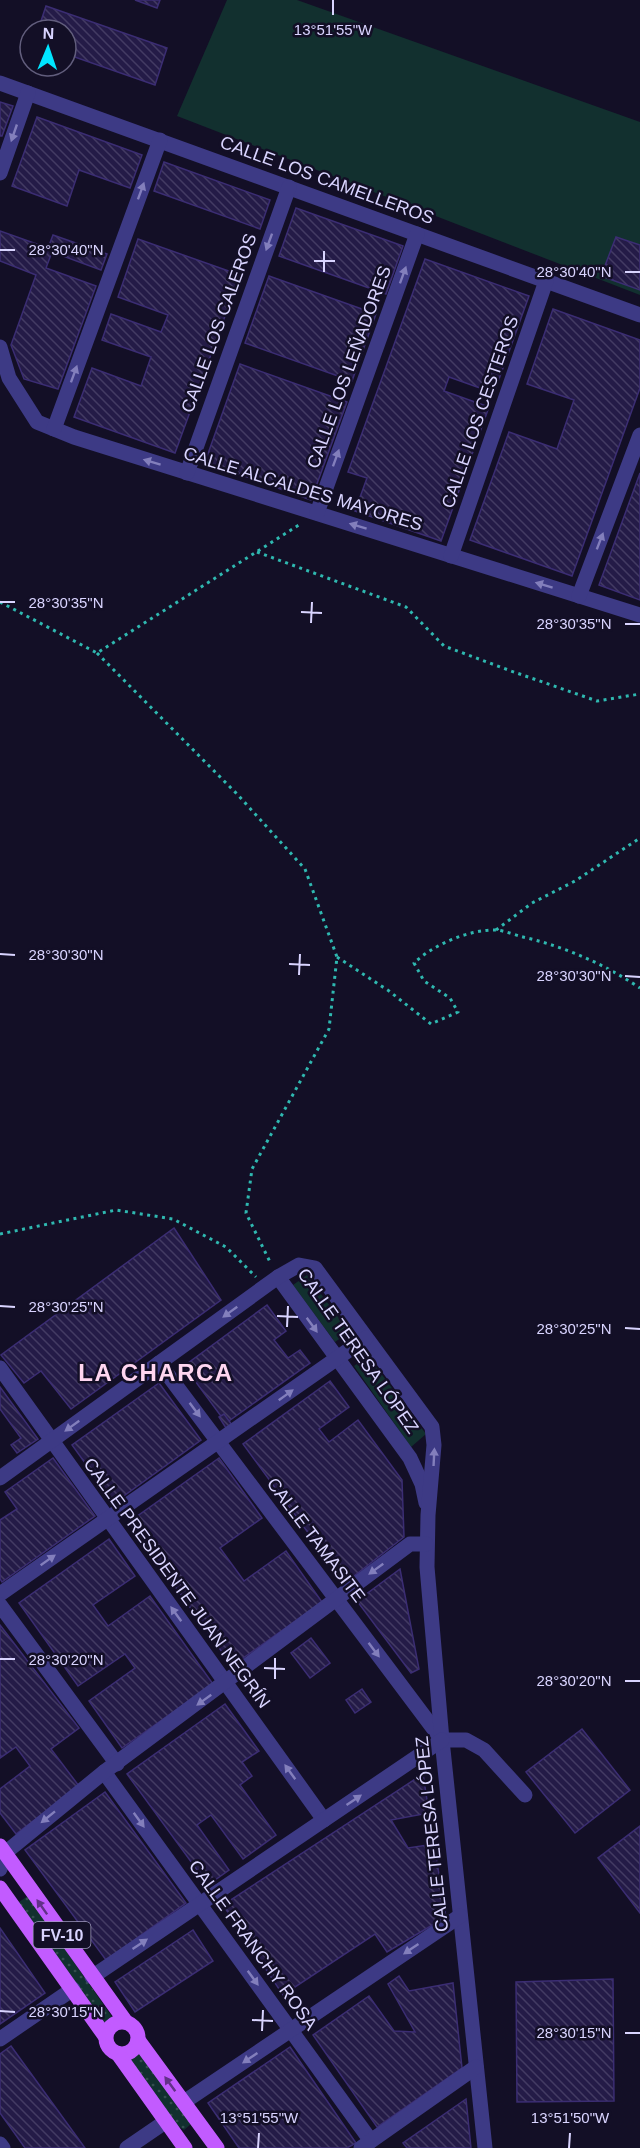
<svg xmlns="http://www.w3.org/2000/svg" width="640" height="2148" font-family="Helvetica,sans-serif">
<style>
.grass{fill:url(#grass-dots)}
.garden{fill:#12302f}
.building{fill:url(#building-back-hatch);stroke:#3b2d73;stroke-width:1.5}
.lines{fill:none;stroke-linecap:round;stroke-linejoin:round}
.path{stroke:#2fb8b0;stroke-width:3;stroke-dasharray:3 4.5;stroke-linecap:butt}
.minor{stroke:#3d3a85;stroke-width:15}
.major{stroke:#c25bff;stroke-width:15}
.oneway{fill:#837fbc}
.oneway2{fill:#623188}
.ticks{fill:none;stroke:#d9d4ff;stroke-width:2}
.labels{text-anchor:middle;stroke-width:5;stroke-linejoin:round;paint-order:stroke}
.shield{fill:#130f26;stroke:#9e99be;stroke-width:1.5}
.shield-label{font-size:16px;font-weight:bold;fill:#d9d4ff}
.street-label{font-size:18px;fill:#d9d4ff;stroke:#130f26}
.district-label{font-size:24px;font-weight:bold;letter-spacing:1.5px;fill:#ffd6f0;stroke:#130f26}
.ticks-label{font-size:15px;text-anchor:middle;fill:#d9d4ff;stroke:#130f26;stroke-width:5;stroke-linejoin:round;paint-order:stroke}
</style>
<defs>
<pattern id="grass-dots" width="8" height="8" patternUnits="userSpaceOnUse" patternTransform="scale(1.5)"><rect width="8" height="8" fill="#12302f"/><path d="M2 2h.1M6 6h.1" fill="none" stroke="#344d4e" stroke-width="1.8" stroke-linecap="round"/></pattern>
<pattern id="building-back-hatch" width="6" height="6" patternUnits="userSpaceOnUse" patternTransform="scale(1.5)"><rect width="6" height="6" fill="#241b47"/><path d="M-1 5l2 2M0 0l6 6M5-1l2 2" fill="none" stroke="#433b63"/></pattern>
</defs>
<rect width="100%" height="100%" fill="#130f26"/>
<g class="grass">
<path d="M28,1896L112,2017L102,2024L16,1904Z"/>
<path d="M141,2052L192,2123L184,2130L177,2125L127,2060Z"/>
</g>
<g class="garden">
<path d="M227,0H297L640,122V295L177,116Z"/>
<path d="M307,1275L349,1332L335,1342L293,1285Z"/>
<path d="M368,1356L426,1434L411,1447L354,1366Z"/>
</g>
<g class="building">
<path d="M135,0H160L157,8Z"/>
<path d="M46,6L167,48L155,85L66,54V30H38Z"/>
<path d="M0,102L13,106L2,136H0Z"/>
<path d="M37,117L142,155L130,188L79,170L67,206L12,186Z"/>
<path d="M164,162L270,200L260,229L154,191Z"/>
<path d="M296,208L403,246L386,294L279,256Z"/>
<path d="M0,231L48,248L53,235L107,254L101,270L52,252L46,268L96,286L58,389L24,379L11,345L36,275L0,261Z"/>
<path d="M616,237L640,245V290L601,276Z"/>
<path d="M138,239L240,275L175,453L74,417L92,368L141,386L151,357L102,340L111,314L161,332L168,315L118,297Z"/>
<path d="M425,259L529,296L494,393L449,377L444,391L489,407L441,541L355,511L367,478L348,472Z"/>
<path d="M269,276L376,314L352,381L245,343Z"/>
<path d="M553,309L640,340V388L572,576L470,540L509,432L557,449L574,400L527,384Z"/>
<path d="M240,364L347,402L311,500L205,462Z"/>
<path d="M640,473V600L599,585Z"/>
<path d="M174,1228L221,1300L71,1409L41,1371L24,1383L1,1355Z"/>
<path d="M267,1305L286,1331L274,1340L288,1358L300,1350L310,1363L226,1423L184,1366Z"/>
<path d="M330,1381L349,1407L319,1429L329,1442L358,1420L402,1480L404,1537L345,1583L243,1444Z"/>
<path d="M159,1383L201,1440L114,1503L72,1445Z"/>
<path d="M0,1387L38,1439L17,1453L11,1445L21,1438L0,1409Z"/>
<path d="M224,1414L232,1425L226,1428L219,1417Z"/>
<path d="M53,1458L95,1516L2,1582L0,1579V1520L17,1509L5,1492Z"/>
<path d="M219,1458L262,1518L220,1548L244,1581L286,1551L322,1602L232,1666L129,1522Z"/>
<path d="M109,1539L135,1576L93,1605L108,1626L150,1596L213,1684L122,1748L89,1701L135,1668L125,1654L78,1686L19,1603Z"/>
<path d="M400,1569L419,1669L411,1673L357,1601Z"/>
<path d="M0,1625L79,1728L51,1749L79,1786L16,1834L0,1813V1789L30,1766L16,1747L0,1758Z"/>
<path d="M311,1638L330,1663L310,1678L291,1653Z"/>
<path d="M362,1689L371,1702L355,1713L346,1700Z"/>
<path d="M225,1704L259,1751L242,1762L252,1776L240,1785L276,1835L243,1859L211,1815L197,1825L229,1870L208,1885L127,1774Z"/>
<path d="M582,1729L630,1790L575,1833L526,1772Z"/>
<path d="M423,1774L429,1813L391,1820L408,1848L434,1844L446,1917L387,1952L375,1934L283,1995L223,1905Z"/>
<path d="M105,1792L186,1903L106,1960L25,1850Z"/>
<path d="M640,1826V1913L598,1858Z"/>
<path d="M0,1928L45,1993L0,2024Z"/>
<path d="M193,1930L213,1961L135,2012L115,1982Z"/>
<path d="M399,1976L409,1991L453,1983L462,2068L377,2127L313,2035L369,1996L394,2031L415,2032L388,1984Z"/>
<path d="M613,1979L614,2101L517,2102L516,1982Z"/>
<path d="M11,2046L85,2148H25L0,2113V2054Z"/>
<path d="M290,2047L356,2143L347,2148H239L208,2103Z"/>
<path d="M466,2099L471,2148H407L403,2143Z"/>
</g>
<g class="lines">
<g class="path">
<path d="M257,552L406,607L444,646L511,671L597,701L640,694"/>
<path d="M0,602L97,653L302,523"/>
<path d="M97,653L237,794L305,869L337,957L329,1029L252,1169L246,1213L271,1264"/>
<path d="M496,930L532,903L575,881L640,838"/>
<path d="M337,957L389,991L431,1024L458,1012L450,998L424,981L414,963C433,945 469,929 497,930C505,931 515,935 523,937C566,947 604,964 640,988"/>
<path d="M0,1234L116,1210L173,1219L226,1247L256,1277"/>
</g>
<g class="minor">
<path d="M0,83L640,315"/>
<path d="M0,173L28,93"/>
<path d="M0,347L9,378L37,422L74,437L640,615"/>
<path d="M54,429L160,140"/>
<path d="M187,473L289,187"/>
<path d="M317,513L417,234"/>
<path d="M451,556L546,281"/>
<path d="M579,596L640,435"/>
<path d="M278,1277L410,1458L422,1484L426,1503"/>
<path d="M159,1363L442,1740"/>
<path d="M0,1368L324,1820"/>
<path d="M0,1478L278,1277L299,1265L315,1268L432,1427L434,1445L428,1515L427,1567L442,1740L485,2148"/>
<path d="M0,1594L366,1338"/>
<path d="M0,1605L117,1764"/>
<path d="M442,1740H466L484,1750L525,1795"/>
<path d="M104,1772L371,2141"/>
<path d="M0,1869L5,1853L104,1772L410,1544H426"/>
<path d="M92,1977L442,1740"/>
<path d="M0,2039L73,1989"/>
<path d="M184,2102L460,1916"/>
<path d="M0,2144L3,2148"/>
<path d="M127,2148L165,2122"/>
<path d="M361,2148L476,2067"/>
</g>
<g class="major">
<path d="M0,1846L126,2022"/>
<path d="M0,1888L105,2036"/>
<circle cx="122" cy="2038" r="16"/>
<path d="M138,2040L217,2148"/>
<path d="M118,2054L185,2148"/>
</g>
</g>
<defs><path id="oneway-solid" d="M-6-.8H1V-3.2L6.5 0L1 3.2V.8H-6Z" transform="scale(1.5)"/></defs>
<g class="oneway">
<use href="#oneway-solid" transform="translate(14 133) rotate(109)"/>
<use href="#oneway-solid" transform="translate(141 191) rotate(-70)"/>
<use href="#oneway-solid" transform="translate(269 242) rotate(110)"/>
<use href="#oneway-solid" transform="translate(403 275) rotate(-70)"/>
<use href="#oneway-solid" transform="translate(74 374) rotate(-70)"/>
<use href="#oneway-solid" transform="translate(336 458) rotate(-70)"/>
<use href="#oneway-solid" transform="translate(152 462) rotate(-163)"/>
<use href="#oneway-solid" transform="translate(358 526) rotate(-163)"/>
<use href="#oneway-solid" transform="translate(600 541) rotate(-69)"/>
<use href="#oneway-solid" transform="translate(544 585) rotate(-163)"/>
<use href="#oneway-solid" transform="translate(230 1312) rotate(144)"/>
<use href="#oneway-solid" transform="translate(312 1325) rotate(54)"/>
<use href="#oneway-solid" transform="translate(286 1395) rotate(-36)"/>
<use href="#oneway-solid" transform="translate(195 1410) rotate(53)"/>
<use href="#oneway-solid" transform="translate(72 1426) rotate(144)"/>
<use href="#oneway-solid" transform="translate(434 1457) rotate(-87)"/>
<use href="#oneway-solid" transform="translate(48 1560) rotate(-35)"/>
<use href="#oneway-solid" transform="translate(376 1569) rotate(144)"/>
<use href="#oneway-solid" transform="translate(176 1614) rotate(-126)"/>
<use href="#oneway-solid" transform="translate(374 1650) rotate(53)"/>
<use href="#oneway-solid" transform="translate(204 1700) rotate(144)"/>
<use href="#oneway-solid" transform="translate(290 1772) rotate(-126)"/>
<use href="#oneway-solid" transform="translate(354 1800) rotate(-34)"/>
<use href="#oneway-solid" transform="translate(48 1817) rotate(141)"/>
<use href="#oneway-solid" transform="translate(139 1820) rotate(54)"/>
<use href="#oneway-solid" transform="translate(140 1944) rotate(-34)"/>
<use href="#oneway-solid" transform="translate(411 1949) rotate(146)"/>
<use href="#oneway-solid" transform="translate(253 1978) rotate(54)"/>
<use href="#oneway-solid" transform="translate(250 2058) rotate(146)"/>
</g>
<g class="oneway2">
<use href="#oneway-solid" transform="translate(42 1907) rotate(-125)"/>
<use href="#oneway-solid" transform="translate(170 2084) rotate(-126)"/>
</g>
<path class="ticks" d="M333,15V0M0,250H15M314,261H335M324,272V251M625,272H640M0,602H15M301,612L322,613M311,623L312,602M625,624H640M0,954L15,955M289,964L310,965M299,975L300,954M625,976L640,977M0,1306L15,1307M277,1316L298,1317M287,1327L288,1306M625,1328L640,1329M0,1659H15M264,1668L285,1669M275,1679V1658M625,1681H640M0,2011L15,2012M252,2020L273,2021M262,2031L263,2010M625,2033H640M258,2148L259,2133M569,2148L570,2133"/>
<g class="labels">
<rect class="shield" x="33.5" y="1922" width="57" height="26" rx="4.5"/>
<g class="shield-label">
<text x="62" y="1941">FV-10</text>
</g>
<g class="street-label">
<text transform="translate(327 180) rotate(20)" y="6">CALLE LOS CAMELLEROS</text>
<text transform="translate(219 323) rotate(-70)" y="6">CALLE LOS CALEROS</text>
<text transform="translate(349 367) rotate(-70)" y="6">CALLE LOS LEÑADORES</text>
<text transform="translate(480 412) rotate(-71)" y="6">CALLE LOS CESTEROS</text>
<text transform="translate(303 489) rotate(17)" y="6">CALLE ALCALDES MAYORES</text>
<text transform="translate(358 1351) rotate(55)" y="6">CALLE TERESA LÓPEZ</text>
<text transform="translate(316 1540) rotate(53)" y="6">CALLE TAMASITE</text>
<text transform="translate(177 1583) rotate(54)" y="6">CALLE PRESIDENTE JUAN NEGRÍN</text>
<text transform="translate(432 1834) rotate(-96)" y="6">CALLE TERESA LÓPEZ</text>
<text transform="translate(253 1945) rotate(54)" y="6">CALLE FRANCHY ROSA</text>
</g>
<g class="district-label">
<text x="156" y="1381">LA CHARCA</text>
</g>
</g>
<g class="ticks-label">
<text x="333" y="35">13°51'55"W</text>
<text x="66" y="255">28°30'40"N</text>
<text x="574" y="277">28°30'40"N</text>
<text x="66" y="608">28°30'35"N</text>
<text x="574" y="629">28°30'35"N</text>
<text x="66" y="960">28°30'30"N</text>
<text x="574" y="981">28°30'30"N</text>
<text x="66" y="1312">28°30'25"N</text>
<text x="574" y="1334">28°30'25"N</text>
<text x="66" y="1665">28°30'20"N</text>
<text x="574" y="1686">28°30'20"N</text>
<text x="66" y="2017">28°30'15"N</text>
<text x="574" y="2038">28°30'15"N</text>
<text x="259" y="2123">13°51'55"W</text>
<text x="570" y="2123">13°51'50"W</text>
</g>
<g transform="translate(48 48) rotate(2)"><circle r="28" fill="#130f26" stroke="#625e7d" stroke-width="1.5"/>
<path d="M0-4.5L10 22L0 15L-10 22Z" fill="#00e5ff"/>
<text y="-9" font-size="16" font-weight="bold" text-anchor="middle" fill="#d9d4ff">N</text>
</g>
</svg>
